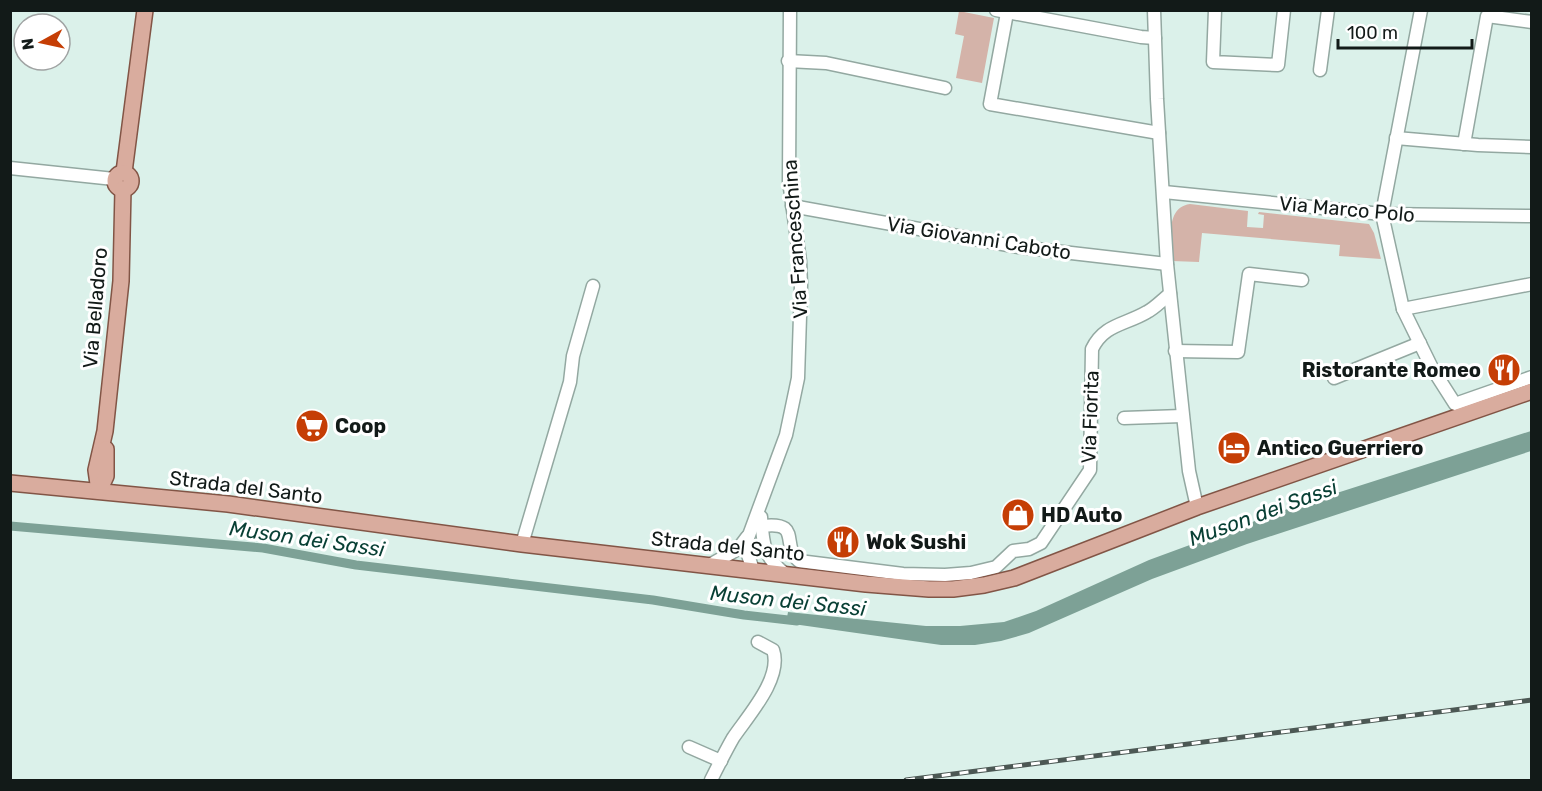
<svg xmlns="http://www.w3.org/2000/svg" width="1542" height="791" font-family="Rubik,sans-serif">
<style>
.green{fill:#d4b3a9}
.water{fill:#7da196}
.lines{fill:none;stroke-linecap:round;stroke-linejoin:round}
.canal{stroke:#7da196;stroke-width:9}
.minor-casing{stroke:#93a8a1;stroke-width:15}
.major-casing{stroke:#825546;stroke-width:18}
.minor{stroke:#fff;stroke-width:12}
.major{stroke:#d9ac9e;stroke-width:15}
.rail-casing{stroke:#4c5854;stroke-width:5}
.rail{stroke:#fff;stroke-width:3;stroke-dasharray:9;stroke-linecap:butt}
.labels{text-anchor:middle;stroke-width:6;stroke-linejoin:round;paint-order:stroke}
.street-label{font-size:20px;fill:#121a18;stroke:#fff}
.poi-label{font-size:20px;font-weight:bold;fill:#121a18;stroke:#fff;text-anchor:start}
.water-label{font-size:21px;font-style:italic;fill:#083f34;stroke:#fff}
</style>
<rect width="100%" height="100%" fill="#dbf1ea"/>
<g class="green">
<path d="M959,11L994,18L982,83L956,78L964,36L955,34Z"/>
<path d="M1190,204L1248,211L1247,227L1263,228L1264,215L1258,214L1259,212L1369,224L1374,233L1381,259L1339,256L1340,245L1202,233L1199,262L1172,261C1172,242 1164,208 1190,204Z"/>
</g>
<path class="water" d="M1531,431V451L1247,544L1152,579L1029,633L1001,641L975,645H941L786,623L788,612L926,626H960L1004,622L1036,611L1149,560L1293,507Z"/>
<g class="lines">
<path class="canal" d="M10,526L263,548L356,565L653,600L744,615L797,621"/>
<defs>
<g id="minor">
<path d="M996,10L1141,37L1155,38"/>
<path d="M1154,10L1157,99L1167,264L1189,471L1197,507"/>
<path d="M1215,10L1213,62L1278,65L1284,10"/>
<path d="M1421,10L1382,214L1403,309L1432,368L1455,404L1532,377"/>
<path d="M1007,13L990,104L1159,133"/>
<path d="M788,61L826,63L945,88"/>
<path d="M1320,70L1328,10"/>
<path d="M1396,138L1478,145L1532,147"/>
<path d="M1464,144L1487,16L1532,22"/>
<path d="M10,168L114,179"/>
<path d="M1164,192L1382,214L1532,216"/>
<path d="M792,206L1019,247L1167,264"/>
<path d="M1403,309L1532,284"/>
<path d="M1175,351L1238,352L1249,274L1302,280"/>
<path d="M1334,378L1420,343"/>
<path d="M1124,418L1182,416"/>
<path d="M761,517C763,544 763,556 785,574"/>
<path d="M762,526C803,521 780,545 799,561L903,574L945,575L971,573L996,567L1013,551L1029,549L1041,543L1090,470L1092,349C1104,324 1125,325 1147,312C1155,308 1162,300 1170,294"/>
<path d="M522,544L570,382L573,356L593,286"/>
<path d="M708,566L738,549L747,537"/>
<path d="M753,570L745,546L786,435L798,378L801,285L800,261L789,181L790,10"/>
<path d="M689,747L721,761"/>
<path d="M711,780C718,766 725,752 733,738C747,717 783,678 773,650L758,642"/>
</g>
<g id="major">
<path d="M124,172L145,10"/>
<circle cx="123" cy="181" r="8"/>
<path d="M10,483L228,504L522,544L866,584L929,589H953L984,585L1014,578L1197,507L1532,391"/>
<path d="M99,491L96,470L105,431L121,281L123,189"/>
<path d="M99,491L106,476V449"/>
</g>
</defs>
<use href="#minor" class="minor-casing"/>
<use href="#major" class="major-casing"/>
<use href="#minor" class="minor"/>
<use href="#major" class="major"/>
<defs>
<path id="rail" d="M906,780L1532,700"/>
</defs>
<use href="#rail" class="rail-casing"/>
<use href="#rail" class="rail"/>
</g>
<defs>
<symbol id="restaurant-disc" viewBox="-11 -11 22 22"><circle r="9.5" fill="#c53e05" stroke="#fff"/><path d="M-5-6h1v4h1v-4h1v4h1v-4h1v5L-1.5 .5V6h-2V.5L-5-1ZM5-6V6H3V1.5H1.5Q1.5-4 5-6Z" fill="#fff"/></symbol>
<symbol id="supermarket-disc" viewBox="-11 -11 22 22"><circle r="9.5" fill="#c53e05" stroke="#fff"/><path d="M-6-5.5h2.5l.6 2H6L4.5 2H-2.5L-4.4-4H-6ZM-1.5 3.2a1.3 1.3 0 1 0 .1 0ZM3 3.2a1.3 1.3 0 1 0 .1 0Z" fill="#fff"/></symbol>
<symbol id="hotel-disc" viewBox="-11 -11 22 22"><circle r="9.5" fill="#c53e05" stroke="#fff"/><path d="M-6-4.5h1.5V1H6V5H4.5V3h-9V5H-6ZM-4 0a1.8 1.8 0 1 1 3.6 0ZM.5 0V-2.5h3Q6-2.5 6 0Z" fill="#fff"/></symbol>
<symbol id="shop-disc" viewBox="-11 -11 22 22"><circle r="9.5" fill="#c53e05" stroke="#fff"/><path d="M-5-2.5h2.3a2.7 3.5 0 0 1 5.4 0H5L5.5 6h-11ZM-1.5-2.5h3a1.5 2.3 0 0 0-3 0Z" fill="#fff"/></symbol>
</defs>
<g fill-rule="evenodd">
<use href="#restaurant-disc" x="1485" y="351" width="38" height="38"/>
<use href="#supermarket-disc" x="293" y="407" width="38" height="38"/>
<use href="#hotel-disc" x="1215" y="429" width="38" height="38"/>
<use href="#shop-disc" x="999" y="496" width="38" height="38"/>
<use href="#restaurant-disc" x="824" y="523" width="38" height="38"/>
</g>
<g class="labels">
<g class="street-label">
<text transform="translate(1347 209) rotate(5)" y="7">Via Marco Polo</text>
<text transform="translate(979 238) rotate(9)" y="7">Via Giovanni Caboto</text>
<text transform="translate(795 239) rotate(-94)" y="7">Via Franceschina</text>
<text transform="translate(95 308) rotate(-85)" y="7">Via Belladoro</text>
<text transform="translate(1090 417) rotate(-88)" y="7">Via Fiorita</text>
<text transform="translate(246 487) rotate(7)" y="7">Strada del Santo</text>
<text transform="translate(728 546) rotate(6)" y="7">Strada del Santo</text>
</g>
<g class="poi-label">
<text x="1481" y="377" text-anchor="end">Ristorante Romeo</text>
<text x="335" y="433">Coop</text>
<text x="1257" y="455">Antico Guerriero</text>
<text x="1041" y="522">HD Auto</text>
<text x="866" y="549">Wok Sushi</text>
</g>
<g class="water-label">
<text transform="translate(1263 513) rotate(-20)" y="7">Muson dei Sassi</text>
<text transform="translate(307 539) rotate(8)" y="7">Muson dei Sassi</text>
<text transform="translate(788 601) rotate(6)" y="7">Muson dei Sassi</text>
</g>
</g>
<rect width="1542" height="791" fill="none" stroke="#121a18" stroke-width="24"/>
<g transform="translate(42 42) rotate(262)"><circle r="28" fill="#ffffff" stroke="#a0a3a3" stroke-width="1.5"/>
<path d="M0-4.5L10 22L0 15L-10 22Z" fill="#c53e05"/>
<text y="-9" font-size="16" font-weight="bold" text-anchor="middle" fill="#121a18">N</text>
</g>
<path d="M1338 39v9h134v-9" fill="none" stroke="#121a18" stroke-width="3"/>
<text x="1347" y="39" font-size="18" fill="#121a18" stroke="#ffffff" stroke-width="4.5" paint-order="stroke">100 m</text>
</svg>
